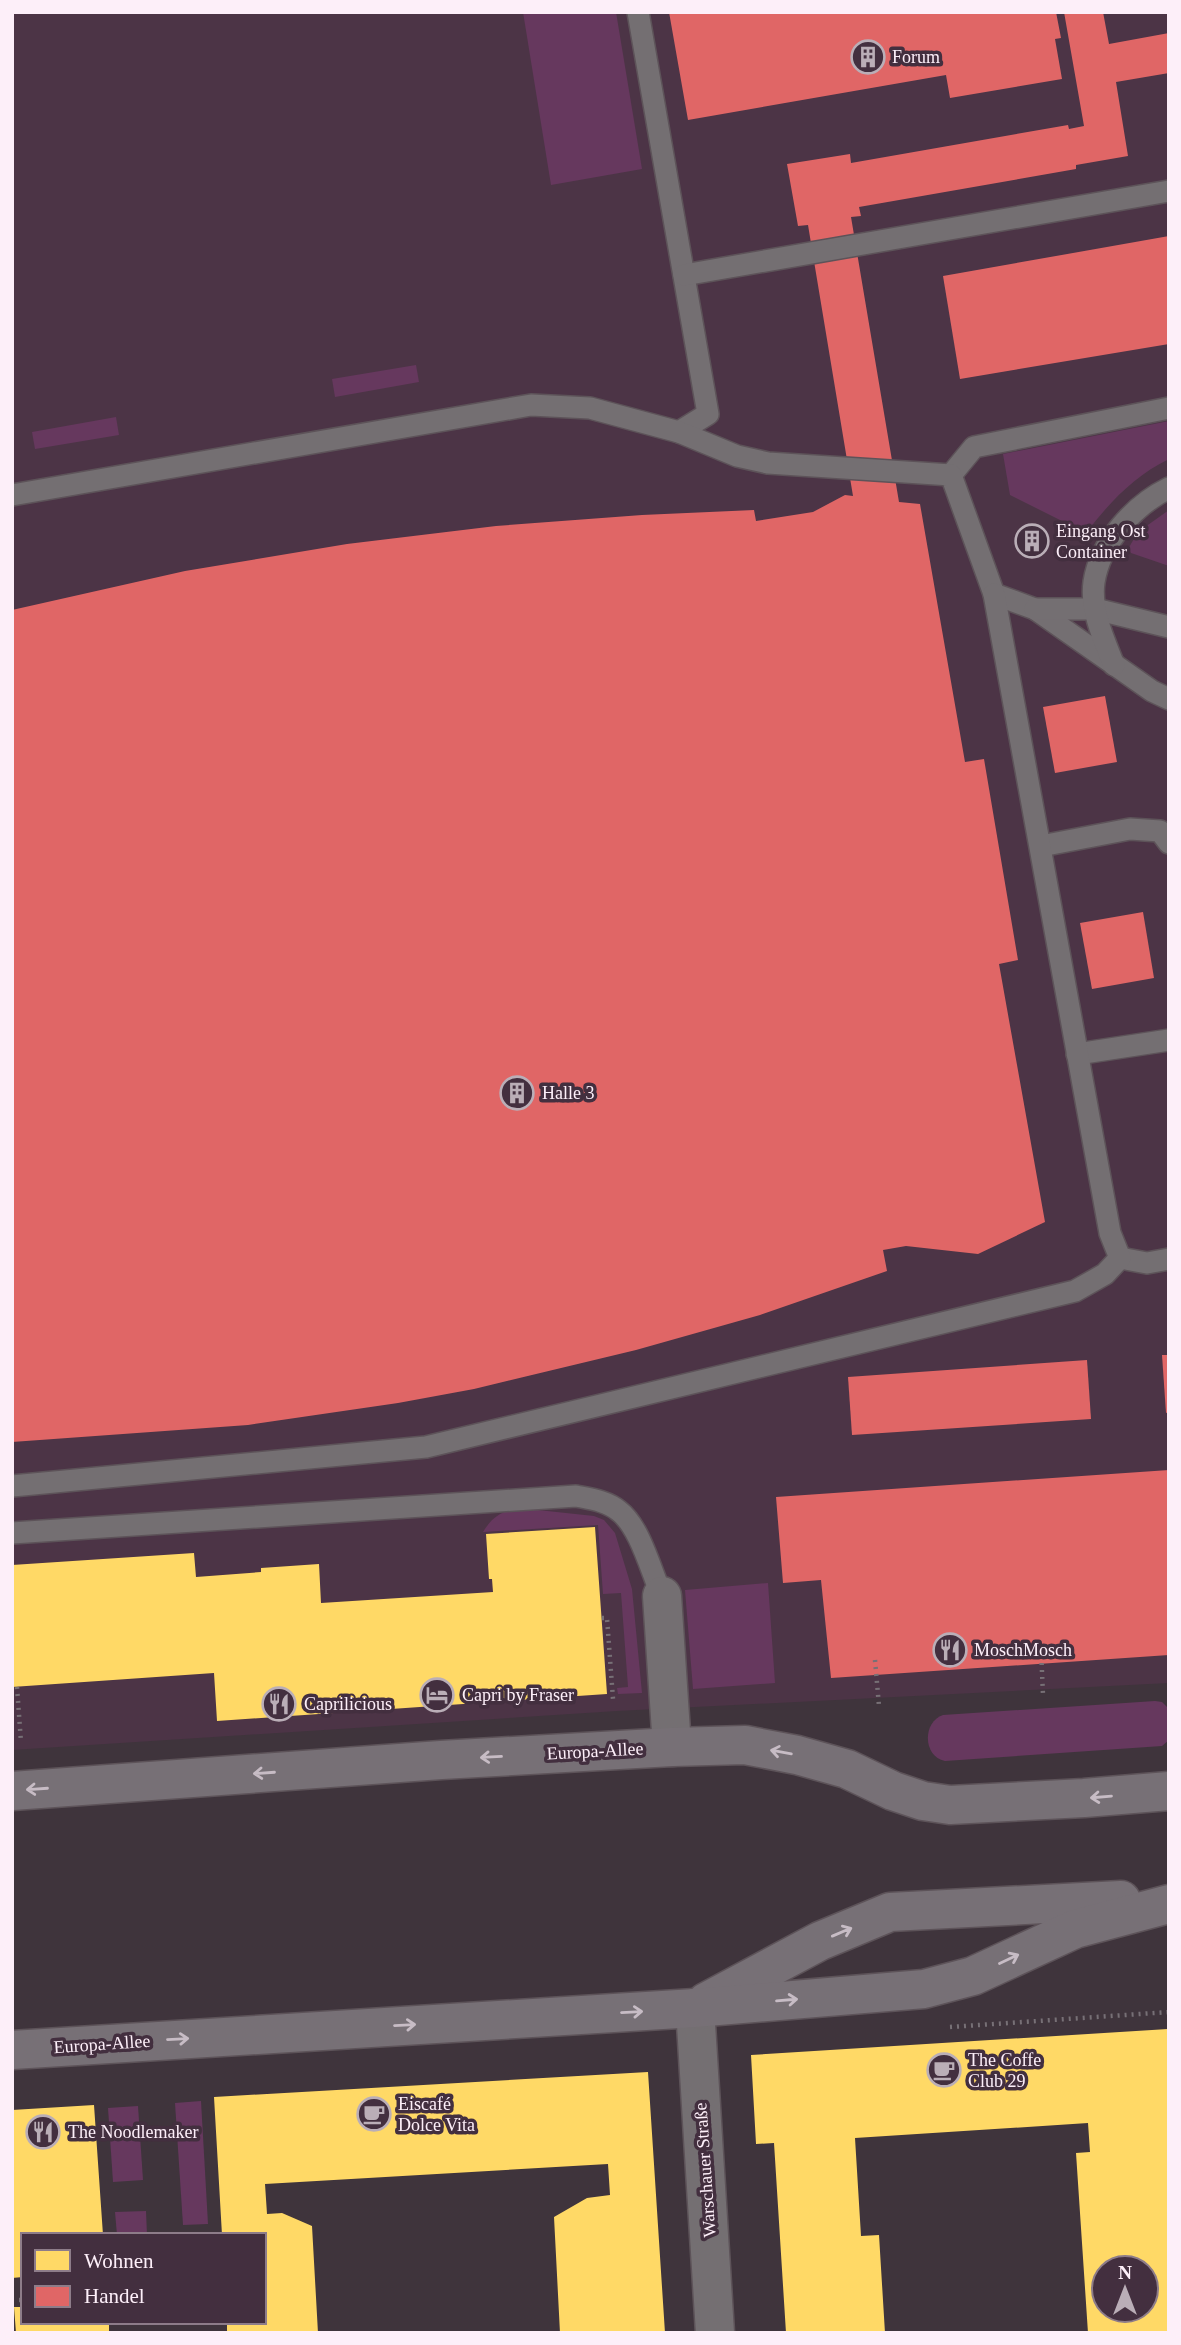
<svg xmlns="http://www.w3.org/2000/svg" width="1181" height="2345" font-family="Georgia,serif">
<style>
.built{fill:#4c3446}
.green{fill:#66385e}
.homes{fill:#ffd966;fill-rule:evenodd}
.shops{fill:#e06666}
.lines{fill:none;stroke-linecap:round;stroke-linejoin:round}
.lane-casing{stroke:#5d5359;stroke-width:24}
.street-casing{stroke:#5d5359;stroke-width:41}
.secondary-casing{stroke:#5d5359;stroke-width:41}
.path{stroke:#777076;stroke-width:4.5;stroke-dasharray:2 5;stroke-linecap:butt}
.lane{stroke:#746f72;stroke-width:21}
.street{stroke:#746f72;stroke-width:38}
.secondary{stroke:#777076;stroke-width:38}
.oneway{stroke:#c7bcc5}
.labels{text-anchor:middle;stroke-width:7;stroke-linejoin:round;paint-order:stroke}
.poi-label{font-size:18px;fill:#fdeff9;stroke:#432f3f;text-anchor:start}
.street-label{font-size:18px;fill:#fdeff9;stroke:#432f3f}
</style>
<rect width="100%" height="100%" fill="#3f343c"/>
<path class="built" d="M12,12H1169V1683L617,1711L12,1750Z"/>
<g class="green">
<path d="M523,12H616L642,169L551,185Z"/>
<path d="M416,365L419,382L335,397L332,379Z"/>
<path d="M116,417L119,435L35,449L32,432Z"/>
<path d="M1169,421V459C1134,476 1109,503 1086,533L1010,495L1003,454Z"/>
<path d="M1169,510V566L1131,553L1128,549L1138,532Z"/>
<path d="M519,1508L594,1516L604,1520L615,1533L632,1589L642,1693L618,1694L617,1688L628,1687L621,1593L603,1594L598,1525L483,1532C492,1517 502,1511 519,1508Z"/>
<path d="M768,1583L775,1683L693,1689L685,1590Z"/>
<path d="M1155,1701L1162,1702L1169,1709V1740L1162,1746L945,1761C923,1757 922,1722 943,1715Z"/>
<path d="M201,2101L208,2224L183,2225L175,2103Z"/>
<path d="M138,2106L143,2180L113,2182L108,2108Z"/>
<path d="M146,2211L147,2235H117L115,2212Z"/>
</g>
<g class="homes">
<path d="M595,1527L607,1694L217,1721L214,1673L12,1687V1565L194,1553L196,1577L261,1572V1568L319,1564L321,1603L493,1592L492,1579H489L486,1534Z"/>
<path d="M1168,2029L1169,2333H1088L1076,2153L1090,2152L1088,2123L855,2138L861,2236L879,2235L885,2333H786L774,2143L756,2144L751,2055ZM1104,2268H1146V2310H1104Z"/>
<path d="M648,2072L665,2333H560L554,2217L587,2198L610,2195L608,2164L265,2184L267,2214L282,2213L312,2226L318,2333H227V2322H264V2235H222L214,2097Z"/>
<path d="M94,2105L103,2235H23V2277L12,2278V2110Z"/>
<path d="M14,2307H23V2322H109V2333H16Z"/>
</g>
<g class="shops">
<path d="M669,12H1056L1061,38L1055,39L1062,79L950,98L946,75L688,120Z"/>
<path d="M1064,12H1103L1109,44L1169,33V73L1116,82L1128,156L1076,165V169L859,207L861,216L851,217L899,502L920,504L965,762L984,759L1018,960L999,964L1045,1222L978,1254L906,1246L883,1250L887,1271L760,1315L636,1350L474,1389L398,1403L248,1425L12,1442V610L185,571L347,544L496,526L642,515L754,510L756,521L813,512L845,495L853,496L808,225L798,226L787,164L850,154L851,163L1068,125L1069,129L1084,126Z"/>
<path d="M1169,236V344L960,379L943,276Z"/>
<path d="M1038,532L1041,547L1026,550L1023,535Z"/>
<path d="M1105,696L1117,762L1055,773L1043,707Z"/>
<path d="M1143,912L1154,978L1092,989L1080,923Z"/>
<path d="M1162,1355H1169V1412L1166,1413Z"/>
<path d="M1087,1360L1091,1419L852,1435L848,1377Z"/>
<path d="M1169,1470V1655L831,1678L821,1580L783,1583L776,1497Z"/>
</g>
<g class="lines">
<defs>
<g id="lane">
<path d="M638,12L708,414L679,432"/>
<path d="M684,275L1169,191"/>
<path d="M951,475L974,447L1169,408"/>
<path d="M12,495L531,405L590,408L679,432L737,456L768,463L951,475L994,594L1035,609L1152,691L1169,699"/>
<path d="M1035,609H1095L1169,627"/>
<path d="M1114,665C1104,640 1090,610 1094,582C1100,543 1134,505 1169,488"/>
<path d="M1041,846L1130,829L1160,831L1169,843"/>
<path d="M1077,1054L1169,1040"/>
<path d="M1120,1258L1147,1263L1169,1259"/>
<path d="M12,1486L426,1447L1075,1291L1105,1274L1120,1258L1110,1233L994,594"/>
<path d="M12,1533L576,1496C591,1499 607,1501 619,1511C640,1527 651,1571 662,1596"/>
</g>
<g id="street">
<path d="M662,1596L672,1747"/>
<path d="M695,2008L715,2333"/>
</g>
<g id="secondary">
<path d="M12,1791L441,1760L672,1747L745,1745L797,1755L847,1769L893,1791L923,1801L950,1805L1084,1798L1169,1791"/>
<path d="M706,2002L820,1941L890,1912L1121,1900"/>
<path d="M12,2050L695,2008L924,1989L973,1976L1075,1929L1169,1904"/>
</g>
</defs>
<use href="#lane" class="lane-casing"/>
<use href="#street" class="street-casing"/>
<use href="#secondary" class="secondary-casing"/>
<g class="path">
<path d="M602,1618H607L613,1699"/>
<path d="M1041,1649L1043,1695"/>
<path d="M875,1660L879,1706"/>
<path d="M17,1687L21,1742"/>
<path d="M438,1706L439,1712"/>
<path d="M279,1717L280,1723"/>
<path d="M950,2027L1169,2012"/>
<path d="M12,2300H23"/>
</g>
<use href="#lane" class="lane"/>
<use href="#street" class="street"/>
<use href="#secondary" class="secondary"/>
</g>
<defs><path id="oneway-shaft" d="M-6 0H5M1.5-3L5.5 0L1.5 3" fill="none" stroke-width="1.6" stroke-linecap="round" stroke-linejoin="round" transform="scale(1.75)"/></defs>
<g class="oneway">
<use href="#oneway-shaft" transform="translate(781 1752) rotate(-170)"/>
<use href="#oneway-shaft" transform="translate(491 1757) rotate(177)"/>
<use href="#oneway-shaft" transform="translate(264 1773) rotate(176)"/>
<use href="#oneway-shaft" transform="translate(37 1789) rotate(176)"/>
<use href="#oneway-shaft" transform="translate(1101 1797) rotate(175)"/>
<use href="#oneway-shaft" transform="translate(842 1932) rotate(-23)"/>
<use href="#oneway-shaft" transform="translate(1009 1959) rotate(-25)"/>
<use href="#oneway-shaft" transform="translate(787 2000) rotate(-5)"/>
<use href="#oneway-shaft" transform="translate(632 2012) rotate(-3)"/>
<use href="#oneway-shaft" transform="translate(405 2025) rotate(-3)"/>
<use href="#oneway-shaft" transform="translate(178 2039) rotate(-3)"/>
</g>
<defs>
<symbol id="building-ring" viewBox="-11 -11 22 22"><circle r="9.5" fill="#432f3f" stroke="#baaeb7" stroke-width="1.5"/><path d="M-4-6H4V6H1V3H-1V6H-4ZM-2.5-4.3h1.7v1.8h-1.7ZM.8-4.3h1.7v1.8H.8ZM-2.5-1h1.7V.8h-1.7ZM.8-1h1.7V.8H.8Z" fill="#baaeb7"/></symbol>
<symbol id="restaurant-ring" viewBox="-11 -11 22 22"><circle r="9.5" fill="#432f3f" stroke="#baaeb7" stroke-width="1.5"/><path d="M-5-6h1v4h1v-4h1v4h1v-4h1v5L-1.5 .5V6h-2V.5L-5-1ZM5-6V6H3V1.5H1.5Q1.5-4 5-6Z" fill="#baaeb7"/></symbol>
<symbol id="hotel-ring" viewBox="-11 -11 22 22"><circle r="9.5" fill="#432f3f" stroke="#baaeb7" stroke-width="1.5"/><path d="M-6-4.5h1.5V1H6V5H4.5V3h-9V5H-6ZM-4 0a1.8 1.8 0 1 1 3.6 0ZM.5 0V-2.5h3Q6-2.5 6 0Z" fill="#baaeb7"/></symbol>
<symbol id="cafe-ring" viewBox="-11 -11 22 22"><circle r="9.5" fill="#432f3f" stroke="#baaeb7" stroke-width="1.5"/><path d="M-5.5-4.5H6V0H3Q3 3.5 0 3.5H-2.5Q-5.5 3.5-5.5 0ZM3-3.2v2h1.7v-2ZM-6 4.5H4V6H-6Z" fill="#baaeb7"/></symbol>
</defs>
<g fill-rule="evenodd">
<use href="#building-ring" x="849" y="38" width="38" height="38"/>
<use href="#building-ring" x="1013" y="522" width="38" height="38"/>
<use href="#building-ring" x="498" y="1074" width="38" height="38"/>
<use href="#restaurant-ring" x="931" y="1631" width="38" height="38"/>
<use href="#hotel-ring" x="418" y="1676" width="38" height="38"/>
<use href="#restaurant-ring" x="260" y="1685" width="38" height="38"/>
<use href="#cafe-ring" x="925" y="2051" width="38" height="38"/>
<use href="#cafe-ring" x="355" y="2095" width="38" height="38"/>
<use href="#restaurant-ring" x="24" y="2113" width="38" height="38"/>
</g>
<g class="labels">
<g class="poi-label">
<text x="892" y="63">Forum</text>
<text x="1056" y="537">Eingang Ost<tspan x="1056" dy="21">Container</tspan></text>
<text x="542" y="1099">Halle 3</text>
<text x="974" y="1656">MoschMosch</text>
<text x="462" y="1701">Capri by Fraser</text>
<text x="304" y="1710">Caprilicious</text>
<text x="968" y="2066">The Coffe<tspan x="968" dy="21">Club 29</tspan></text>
<text x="398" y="2110">Eiscafé<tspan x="398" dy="21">Dolce Vita</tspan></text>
<text x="68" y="2138">The Noodlemaker</text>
</g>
<g class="street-label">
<text transform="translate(595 1751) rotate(-3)" y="6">Europa-Allee</text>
<text transform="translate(102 2044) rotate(-4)" y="6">Europa-Allee</text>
<text transform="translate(705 2170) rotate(-94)" y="6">Warschauer Straße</text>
</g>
</g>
<rect width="1181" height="2345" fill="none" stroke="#fdeff9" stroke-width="28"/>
<rect x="21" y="2233" width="245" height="91" fill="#432f3f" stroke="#8d7c89" stroke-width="2"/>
<rect x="35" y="2250" width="35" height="21" fill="#ffd966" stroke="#8d7c89" stroke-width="2"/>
<text x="84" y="2268" font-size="21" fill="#fdeff9">Wohnen</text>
<rect x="35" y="2286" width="35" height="21" fill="#e06666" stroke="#8d7c89" stroke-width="2"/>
<text x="84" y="2303" font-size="21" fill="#fdeff9">Handel</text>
<g transform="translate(1125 2289)"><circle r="33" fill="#432f3f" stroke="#8d7c89" stroke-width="2"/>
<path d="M0-5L12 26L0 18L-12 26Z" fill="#baaeb7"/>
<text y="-10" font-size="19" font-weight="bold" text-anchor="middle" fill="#fdeff9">N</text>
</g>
</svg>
